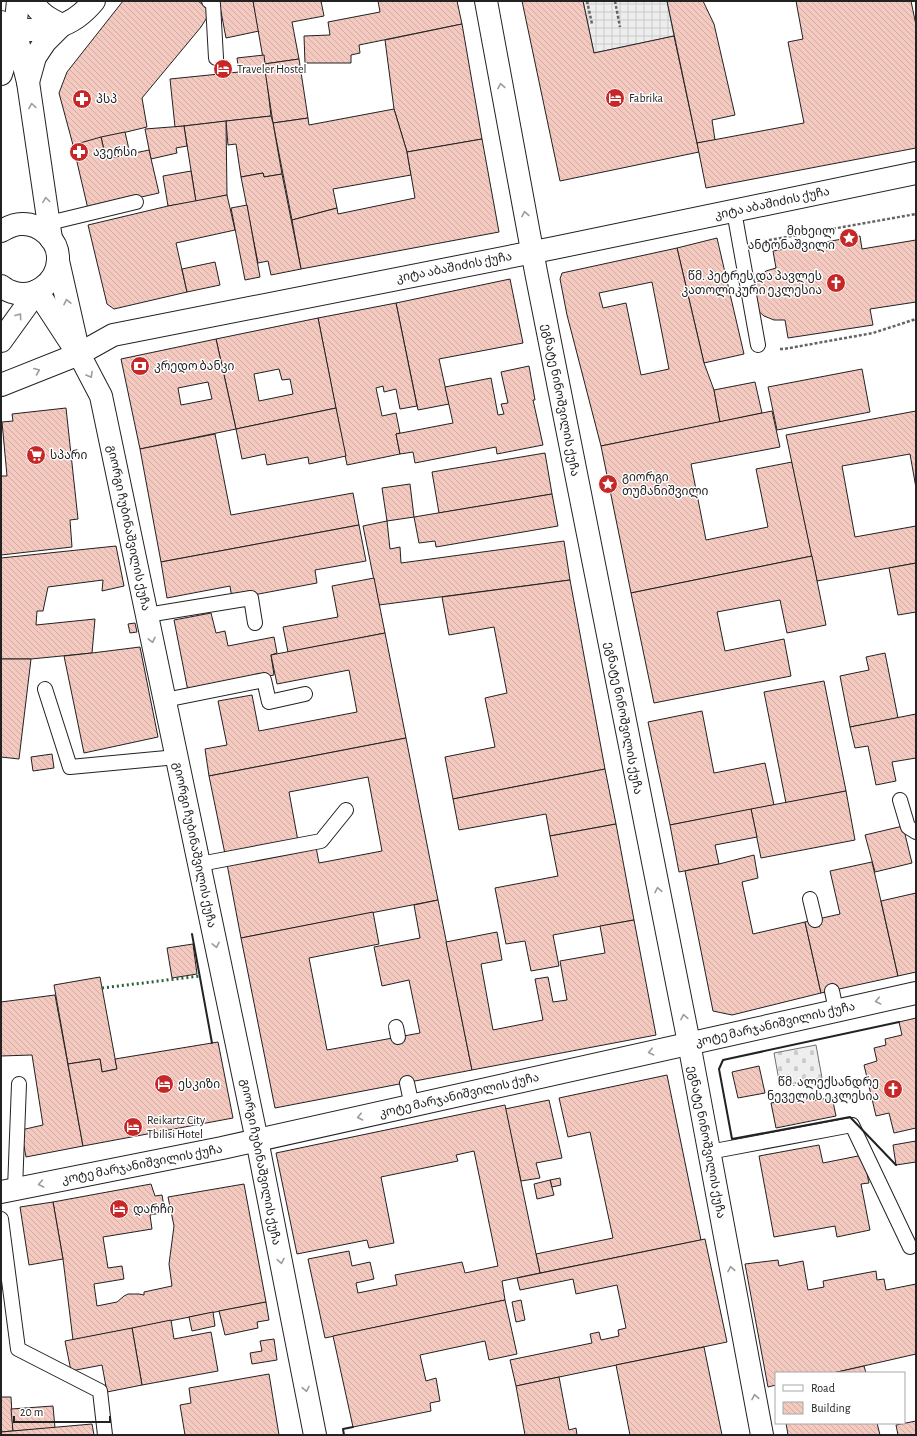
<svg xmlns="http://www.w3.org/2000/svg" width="917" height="1436" font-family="'Alegreya Sans','Noto Sans Georgian',sans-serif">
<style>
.cemetery{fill:url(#cemetery-stones);stroke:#6f6f6f}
.plaza{fill:url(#plaza-grid);stroke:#6f6f6f}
.building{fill:url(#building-back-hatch);stroke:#222;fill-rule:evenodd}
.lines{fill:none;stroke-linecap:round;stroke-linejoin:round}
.lane-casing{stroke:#222;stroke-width:16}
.street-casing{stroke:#222;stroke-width:24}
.secondary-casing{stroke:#222;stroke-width:24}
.primary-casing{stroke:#222;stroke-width:24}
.path{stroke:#646464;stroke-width:2.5;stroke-dasharray:3 2;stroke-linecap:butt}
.lane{stroke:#fff;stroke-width:14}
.street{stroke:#fff;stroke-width:22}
.secondary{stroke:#fff;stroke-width:22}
.primary{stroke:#fff;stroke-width:22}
.hedge{stroke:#2f5e38;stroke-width:3;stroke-dasharray:2 3;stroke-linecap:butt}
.wall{stroke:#222;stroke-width:2}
.oneway{stroke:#9c9c9c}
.labels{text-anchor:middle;stroke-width:3;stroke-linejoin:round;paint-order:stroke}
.poi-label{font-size:12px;fill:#222;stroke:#fff;text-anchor:start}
.street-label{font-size:12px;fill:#222;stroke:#fff}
</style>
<defs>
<pattern id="cemetery-stones" width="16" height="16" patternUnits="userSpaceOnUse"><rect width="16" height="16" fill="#eee"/><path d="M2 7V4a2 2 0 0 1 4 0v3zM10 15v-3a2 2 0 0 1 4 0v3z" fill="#ccc"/></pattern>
<pattern id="plaza-grid" width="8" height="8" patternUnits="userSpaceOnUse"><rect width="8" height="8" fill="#ededed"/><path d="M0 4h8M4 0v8" fill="none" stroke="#cbcbcb"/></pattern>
<pattern id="building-back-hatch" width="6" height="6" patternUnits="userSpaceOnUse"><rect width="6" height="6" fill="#f3c9c0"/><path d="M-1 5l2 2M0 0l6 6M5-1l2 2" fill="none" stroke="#d0aca5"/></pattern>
</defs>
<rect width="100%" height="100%" fill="#fff"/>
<path class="cemetery" d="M816,1045L822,1078L780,1086L774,1053Z"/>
<path class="plaza" d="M583,1H667L674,36L594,53Z"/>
<g class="building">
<path d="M123,1H198L211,11L201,27L142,98L147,127L73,145L59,93L67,72Z"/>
<path d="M219,1H253L259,31L226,38Z"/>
<path d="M253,1H321L324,16L292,22L299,59L264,64Z"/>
<path d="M378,1H457L462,24L359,45L360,53L351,55V63H305L304,36L330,35L328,22L380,12Z"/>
<path d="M522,1H583L594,53L674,36L699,152L560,181Z"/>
<path d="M667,1H703L714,24L735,115L712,120L715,140L697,143Z"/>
<path d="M796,1H911L916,25V148L706,188L697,143L804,123L788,42L803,39Z"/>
<path d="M462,24L482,139L407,152L394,109L385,40Z"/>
<path d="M264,55L271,116L175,127L170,79L239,72L237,58Z"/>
<path d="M299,59L308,118L273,123L264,64Z"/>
<path d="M394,109L407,152L411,175L333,189L337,208L292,220L273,123L308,118L309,125Z"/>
<path d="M271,116L273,123L282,174L264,177L263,173L241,177L236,144L228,145L226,121Z"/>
<path d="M226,121L227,195L196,202L184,126Z"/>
<path d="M184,126L187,146L176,148L177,153L151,159L145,129Z"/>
<path d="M125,132L130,154L106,159L101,137Z"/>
<path d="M101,137L106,159L149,150L159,193L88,209L73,145Z"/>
<path d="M482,139L499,232L301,269L292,220L337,208L338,214L415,198L407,152Z"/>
<path d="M191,171L196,202L168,206L163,176Z"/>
<path d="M263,173L264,177L282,174L301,269L271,275L268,261L258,263L241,177Z"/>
<path d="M227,195L235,230L176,243L187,292L114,309L107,304L88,225L168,206Z"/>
<path d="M247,205L260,277L245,280L231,208Z"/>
<path d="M860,236L862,249L916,240V302L870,309L873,325L788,338L785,320H774L764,316L756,309L753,288L758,278L766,271L776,268L773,251Z"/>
<path d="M717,238L744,354L704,363L677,248Z"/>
<path d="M677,248L704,363L714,390L720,422L601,446L567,315L560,279L562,273ZM652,282L669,369L641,375L626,303L603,308L599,293Z"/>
<path d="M215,262L220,285L187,292L182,269Z"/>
<path d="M510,279L523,343L439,359L449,404L418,410L396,303Z"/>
<path d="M396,303L417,406L400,409L396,389L384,392L383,386L376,388L382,416L396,413L400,433L396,434L400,454L347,465L318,318Z"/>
<path d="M318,318L336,408L236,429L216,339ZM279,369L282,380L290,379L293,394L259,401L254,374Z"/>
<path d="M216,339L236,429L140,449L121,359ZM208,382L212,399L181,405L178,388Z"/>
<path d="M529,366L535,400H533L543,445L497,454L496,447L415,463L413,452L400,454L396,434L453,423L445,387L491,378L498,415L504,414L501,404L508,403L501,372Z"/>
<path d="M862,369L870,412L777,430L768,387Z"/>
<path d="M755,382L762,413L720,422L714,390Z"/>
<path d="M66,408L78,519L70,520L72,547L1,555V476H7L2,422L13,421L12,414Z"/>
<path d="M336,408L346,456L309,464L308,457L267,465L265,454L242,459L236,429Z"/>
<path d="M772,411L780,447L691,464L706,540L768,527L756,469L792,462L812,556L631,593L601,446Z"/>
<path d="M916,411V488L910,454L842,466L855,537L916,526V563L817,581L786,435Z"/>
<path d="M215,434L231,515L353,493L359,525L161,562L140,449Z"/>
<path d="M545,453L552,494L439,513L432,472Z"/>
<path d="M410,484L414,517L387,521L382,488Z"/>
<path d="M552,494L558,526L436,547L435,541L419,543L414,517Z"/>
<path d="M387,521L390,549L400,547L401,563L564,541L570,580L379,605L363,526Z"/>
<path d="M359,525L366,561L315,570L317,583L232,599L230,586L167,598L161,562Z"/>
<path d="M116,546L124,586L102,591L103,580L48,587L43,611H37L36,625L95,619L92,653L31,659H1V558Z"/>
<path d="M812,556L826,625L787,633L780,600L717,612L725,651L784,639L791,676L654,703L631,593Z"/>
<path d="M916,563V612L898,615L889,568Z"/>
<path d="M374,578L385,633L288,652L283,627L338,617L332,586Z"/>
<path d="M570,580L605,769L453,799L445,757L495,747L485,698L507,693L494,627L449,635L442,597Z"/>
<path d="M211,613L216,633L225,631L228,646L274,637L277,653L271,655L274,675L188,691L174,620Z"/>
<path d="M135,623L137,632L130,633L128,624Z"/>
<path d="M385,633L406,738L209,776L205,749L227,745L218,701L252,695L259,731L357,712L349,670L277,684L271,655Z"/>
<path d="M140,647L158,737L84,753L64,656L92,653Z"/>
<path d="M885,653L898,718L850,727L840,676L869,670L866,657Z"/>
<path d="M1,659H31L19,759L1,757Z"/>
<path d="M824,681L846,791L786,803L764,692Z"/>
<path d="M702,711L714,773L765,763L774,805L670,825L648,722Z"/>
<path d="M916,714V758L892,762L896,781L876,785L868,746L855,748L850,727Z"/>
<path d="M406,738L438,900L241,938L227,864L316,847L319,863L382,851L368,777L289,792L298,841L225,854L209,776Z"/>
<path d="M52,754L54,768L33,771L31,757Z"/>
<path d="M605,769L616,824L550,836L546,814L459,830L453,799Z"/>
<path d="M846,791L855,840L761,858L751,809Z"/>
<path d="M751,809L757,837L715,845L719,864L679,872L670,825Z"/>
<path d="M616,824L634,920L553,935L559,966L531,971L525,941L506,944L495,888L558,876L550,836Z"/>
<path d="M903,826L912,863L875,872L865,835Z"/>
<path d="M754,855L758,878L742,882L753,934L805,922L821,993L732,1015L713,1011L685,871L719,864Z"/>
<path d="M872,862L898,976L821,993L805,922L840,914L830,871Z"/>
<path d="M916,893V972L898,976L881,901Z"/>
<path d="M438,900L472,1070L275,1108L241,938L373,912L379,944L309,958L327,1050L420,1033L409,980L382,986L374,947L420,938L414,905Z"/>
<path d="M634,920L656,1035L472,1070L446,942L497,932L502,960L481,964L493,1030L543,1020L535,979L548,977L553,1002L567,1000L560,961L605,953L600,926Z"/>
<path d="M193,944L197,974L172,978L167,948Z"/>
<path d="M100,977L117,1069L102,1072L100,1059L68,1064L54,985Z"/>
<path d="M55,995L83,1146L26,1157L21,1130L43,1125L32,1055L1,1056V1002Z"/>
<path d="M916,1018V1128L894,1133L889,1113L876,1116L864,1065L877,1061L874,1048L886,1045L885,1039L902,1035L899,1022Z"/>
<path d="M218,1042L233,1118L83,1146L68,1064L100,1059L102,1072L117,1069L115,1059Z"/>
<path d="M759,1066L765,1093L738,1098L732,1072Z"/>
<path d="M667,1075L701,1240L540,1273L536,1254L613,1238L590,1132L568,1137L559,1098Z"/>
<path d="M811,1095L813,1101L832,1097L836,1116L776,1128L771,1103Z"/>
<path d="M549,1100L562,1158L536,1163L540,1178L521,1181L505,1109Z"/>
<path d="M505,1105L540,1273L502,1281L505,1300L325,1338L308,1259L349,1251L352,1266L370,1262L374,1279L356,1283L358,1293L397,1285L395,1275L462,1262L465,1273L498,1266L474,1151L456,1155L458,1161L381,1177L394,1243L369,1248L367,1240L297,1254L276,1153Z"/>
<path d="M916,1141V1162L896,1165L893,1145Z"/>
<path d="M819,1145L823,1163L863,1155L869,1183L861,1184L870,1230L837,1237L835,1226L774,1237L759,1156Z"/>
<path d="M560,1178L561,1185L552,1187L550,1180Z"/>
<path d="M550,1180L554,1195L537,1199L534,1184Z"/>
<path d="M151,1184L155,1196L162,1195L165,1212L150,1215L152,1229L103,1237L108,1268L122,1266L124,1279L94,1284L97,1306L117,1302L124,1296L128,1294H139L144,1295V1292L172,1286L169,1264L174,1226L168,1197L244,1184L266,1302L73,1340L63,1259L53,1202Z"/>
<path d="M53,1202L63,1259L29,1265L20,1207Z"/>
<path d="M705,1239L727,1342L516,1386L510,1360L592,1343L590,1334L599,1332L601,1340L619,1336L618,1330L626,1328L617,1285L576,1294L573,1279L520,1290L517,1278Z"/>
<path d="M778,1260L779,1266L803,1261L808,1290L824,1287L823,1281L876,1271L877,1280L884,1279L886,1290L916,1284V1354L833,1373H776V1385L768,1387L745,1264Z"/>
<path d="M505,1300L517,1354L489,1360L485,1341L420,1355L426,1381L436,1378L440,1401L430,1403L431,1411L353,1427L333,1336Z"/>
<path d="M521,1300L525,1320L516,1322L512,1302Z"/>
<path d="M266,1302L269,1320L257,1322L258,1328L225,1335L219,1311Z"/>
<path d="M213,1312L215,1326L192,1331L189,1317Z"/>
<path d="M171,1320L174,1339L211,1332L218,1371L142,1385L132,1328Z"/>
<path d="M132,1328L142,1385L107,1392L102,1365L71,1371L65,1341Z"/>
<path d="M274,1339L277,1360L252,1364L250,1353L262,1351L260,1341Z"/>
<path d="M704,1347L722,1435H630L616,1365Z"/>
<path d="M864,1366L866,1373H833Z"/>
<path d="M269,1374L279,1435H185L180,1405L191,1403L189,1388Z"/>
<path d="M559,1377L569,1430L576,1428L577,1435H525L516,1386Z"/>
<path d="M1,1397H11L13,1431L1,1432Z"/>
<path d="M53,1406L55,1428L13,1431L11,1409Z"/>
<path d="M916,1421V1435H898L896,1425Z"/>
<path d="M786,1423H877L880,1435H788Z"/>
<path d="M92,1424L94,1435H1V1432Z"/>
</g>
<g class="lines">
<defs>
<g id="lane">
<path d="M209,1L213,4L216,58"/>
<path d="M734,211L758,345"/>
<path d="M49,223L136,202"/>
<path d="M147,615L251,598L255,623"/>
<path d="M45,689L70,767L177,757"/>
<path d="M165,700L264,680L269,702L305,694"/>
<path d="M900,800L908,827L916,832"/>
<path d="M200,864L321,841L346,810"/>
<path d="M810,899L815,920"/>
<path d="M832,991L836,1010"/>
<path d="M396,1027L398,1037"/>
<path d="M407,1083L412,1106"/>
<path d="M709,1152L852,1125L910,1247"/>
<path d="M15,1189L19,1084"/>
<path d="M1,1219L18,1349L100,1391L105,1435"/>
</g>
<g id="street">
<path d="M486,1L536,272L689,1043L762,1435"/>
<path d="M58,261L79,354L101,396L259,1150L315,1435"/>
<path d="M37,291L71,343"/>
<path d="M1,385L79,354L113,335L554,248L916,173"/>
</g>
<g id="secondary">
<path d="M1,22L15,30L1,41"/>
<path d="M1,1192L222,1148L916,993"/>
</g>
<g id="primary">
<path d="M32,1C40,14 49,19 62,25"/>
<path d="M15,30L28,82L51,239"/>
<path d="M15,30C49,31 71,29 94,1"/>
<path d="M1,74L15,30L18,1"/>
<path d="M28,82L35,57L45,42L62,25"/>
<path d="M1,231C7,228 13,224 21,224C41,223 59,241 58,260C57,283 33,300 12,292C8,291 4,288 1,286"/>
<path d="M1,341L37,291"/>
</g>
</defs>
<use href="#lane" class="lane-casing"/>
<use href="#street" class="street-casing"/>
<use href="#secondary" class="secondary-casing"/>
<use href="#primary" class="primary-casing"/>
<g class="path">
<path d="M587,1L592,24"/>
<path d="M615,1L620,27"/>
<path d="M764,241L916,214"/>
<path d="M780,349H784L873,333L916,319"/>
</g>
<use href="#lane" class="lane"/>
<use href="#street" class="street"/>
<use href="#secondary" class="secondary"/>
<use href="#primary" class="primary"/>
<path class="hedge" d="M102,988L200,976"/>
<g class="wall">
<path d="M192,934L212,1043"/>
<path d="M896,1165L850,1117L732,1139L719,1069L723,1060L899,1022"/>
<path d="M344,1435L343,1429L353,1427"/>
</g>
</g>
<defs><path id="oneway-chevron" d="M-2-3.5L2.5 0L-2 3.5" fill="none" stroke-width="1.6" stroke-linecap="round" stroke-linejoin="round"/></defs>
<g class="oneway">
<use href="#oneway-chevron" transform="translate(501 86) rotate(-100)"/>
<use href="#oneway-chevron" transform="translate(32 106) rotate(-99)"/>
<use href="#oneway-chevron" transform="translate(46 200) rotate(-98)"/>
<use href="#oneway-chevron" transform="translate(525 214) rotate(-100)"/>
<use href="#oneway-chevron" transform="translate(67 302) rotate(-102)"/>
<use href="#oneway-chevron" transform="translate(19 316) rotate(-54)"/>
<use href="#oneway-chevron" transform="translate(37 371) rotate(-22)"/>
<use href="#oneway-chevron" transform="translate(90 375) rotate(61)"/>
<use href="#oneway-chevron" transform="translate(152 640) rotate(78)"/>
<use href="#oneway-chevron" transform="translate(658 890) rotate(-101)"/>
<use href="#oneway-chevron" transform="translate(216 945) rotate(78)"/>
<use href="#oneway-chevron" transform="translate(878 1001) rotate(167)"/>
<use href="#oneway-chevron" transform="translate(684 1017) rotate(-101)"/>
<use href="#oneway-chevron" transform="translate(651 1052) rotate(167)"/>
<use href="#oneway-chevron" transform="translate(360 1117) rotate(167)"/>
<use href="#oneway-chevron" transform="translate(41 1184) rotate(169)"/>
<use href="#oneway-chevron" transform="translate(281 1261) rotate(79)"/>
<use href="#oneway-chevron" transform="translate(731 1269) rotate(-101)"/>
<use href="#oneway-chevron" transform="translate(306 1389) rotate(79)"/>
<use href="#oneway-chevron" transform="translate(755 1397) rotate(-101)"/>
</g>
<defs>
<symbol id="hotel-disc" viewBox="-11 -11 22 22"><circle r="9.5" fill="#c62828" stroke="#fff"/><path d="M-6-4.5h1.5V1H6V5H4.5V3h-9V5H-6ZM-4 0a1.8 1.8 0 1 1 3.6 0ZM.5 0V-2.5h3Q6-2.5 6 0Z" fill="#fff"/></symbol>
<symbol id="pharmacy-disc" viewBox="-11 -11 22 22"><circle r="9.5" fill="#c62828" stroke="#fff"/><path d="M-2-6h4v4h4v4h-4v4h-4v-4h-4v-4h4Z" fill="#fff"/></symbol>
<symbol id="sight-disc" viewBox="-11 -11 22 22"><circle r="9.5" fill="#c62828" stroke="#fff"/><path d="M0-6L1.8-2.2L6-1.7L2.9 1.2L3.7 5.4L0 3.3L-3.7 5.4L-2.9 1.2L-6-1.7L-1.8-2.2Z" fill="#fff"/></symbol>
<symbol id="church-disc" viewBox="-11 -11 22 22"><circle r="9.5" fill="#c62828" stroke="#fff"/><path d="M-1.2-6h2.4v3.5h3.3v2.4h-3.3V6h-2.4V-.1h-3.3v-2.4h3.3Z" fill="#fff"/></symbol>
<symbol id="bank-disc" viewBox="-11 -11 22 22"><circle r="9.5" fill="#c62828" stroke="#fff"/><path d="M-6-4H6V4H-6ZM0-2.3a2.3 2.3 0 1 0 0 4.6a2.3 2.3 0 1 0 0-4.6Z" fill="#fff"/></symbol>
<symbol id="supermarket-disc" viewBox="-11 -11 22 22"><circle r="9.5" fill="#c62828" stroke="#fff"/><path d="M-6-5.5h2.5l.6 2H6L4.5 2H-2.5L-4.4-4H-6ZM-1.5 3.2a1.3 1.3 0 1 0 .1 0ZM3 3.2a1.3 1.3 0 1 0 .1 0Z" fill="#fff"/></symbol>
</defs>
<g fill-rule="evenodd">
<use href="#hotel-disc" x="212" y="58" width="22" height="22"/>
<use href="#hotel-disc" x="604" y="87" width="22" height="22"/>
<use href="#pharmacy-disc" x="71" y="88" width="22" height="22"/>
<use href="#pharmacy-disc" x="68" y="141" width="22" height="22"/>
<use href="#sight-disc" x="838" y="227" width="22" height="22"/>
<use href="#church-disc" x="825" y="272" width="22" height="22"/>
<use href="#bank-disc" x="129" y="355" width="22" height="22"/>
<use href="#supermarket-disc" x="25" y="444" width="22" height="22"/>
<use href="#sight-disc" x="597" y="473" width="22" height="22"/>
<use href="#hotel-disc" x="153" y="1073" width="22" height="22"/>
<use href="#church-disc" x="882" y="1078" width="22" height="22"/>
<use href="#hotel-disc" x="122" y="1116" width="22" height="22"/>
<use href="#hotel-disc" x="108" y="1198" width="22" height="22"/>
</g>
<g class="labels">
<g class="poi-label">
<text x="237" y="73">Traveler Hostel</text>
<text x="629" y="102">Fabrika</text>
<text x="96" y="103">პსპ</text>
<text x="93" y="156">ავერსი</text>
<text x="835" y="235" text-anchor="end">მიხეილ<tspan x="835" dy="14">ანტონაშვილი</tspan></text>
<text x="822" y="280" text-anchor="end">წმ. პეტრეს და პავლეს<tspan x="822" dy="14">კათოლიკური ეკლესია</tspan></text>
<text x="154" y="370">კრედო ბანკი</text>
<text x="50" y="459">სპარი</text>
<text x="622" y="481">გიორგი<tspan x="622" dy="14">თუმანიშვილი</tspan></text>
<text x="879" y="1086" text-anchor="end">წმ. ალექსანდრე<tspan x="879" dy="14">ნეველის ეკლესია</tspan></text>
<text x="178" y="1088">ესკიზი</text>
<text x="147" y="1124">Reikartz City<tspan x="147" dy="14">Tbilisi Hotel</tspan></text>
<text x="133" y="1213">დარჩი</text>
</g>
<g class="street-label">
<text transform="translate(772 203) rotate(-12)" y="4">კიტა აბაშიძის ქუჩა</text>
<text transform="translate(454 267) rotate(-11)" y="4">კიტა აბაშიძის ქუჩა</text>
<text transform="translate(561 400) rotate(79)" y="4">ეგნატე ნინოშვილის ქუჩა</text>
<text transform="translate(129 528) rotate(78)" y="4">გიორგი ჩუბინაშვილის ქუჩა</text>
<text transform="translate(624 718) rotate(79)" y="4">ეგნატე ნინოშვილის ქუჩა</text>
<text transform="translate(195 845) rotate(78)" y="4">გიორგი ჩუბინაშვილის ქუჩა</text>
<text transform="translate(775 1024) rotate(-13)" y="4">კოტე მარჯანიშვილის ქუჩა</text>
<text transform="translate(459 1095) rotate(-13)" y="4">კოტე მარჯანიშვილის ქუჩა</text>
<text transform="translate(707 1142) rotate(79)" y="4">ეგნატე ნინოშვილის ქუჩა</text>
<text transform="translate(261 1162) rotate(79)" y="4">გიორგი ჩუბინაშვილის ქუჩა</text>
<text transform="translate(142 1164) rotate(-11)" y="4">კოტე მარჯანიშვილის ქუჩა</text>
</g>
</g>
<rect width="917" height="1436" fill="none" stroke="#222222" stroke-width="4"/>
<rect x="775" y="1372" width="130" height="52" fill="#ffffff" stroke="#a7a7a7"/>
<rect x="783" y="1385" width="20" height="6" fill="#ffffff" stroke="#a7a7a7"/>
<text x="811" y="1392" font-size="12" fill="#222222">Road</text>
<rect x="783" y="1402" width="20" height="12" fill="url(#building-back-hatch)" stroke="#a7a7a7"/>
<text x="811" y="1412" font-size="12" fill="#222222">Building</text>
<path d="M14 1416v6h96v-6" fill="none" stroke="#222222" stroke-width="2"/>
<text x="20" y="1416" font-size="12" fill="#222222" stroke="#ffffff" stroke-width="3" paint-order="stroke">20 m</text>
</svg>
